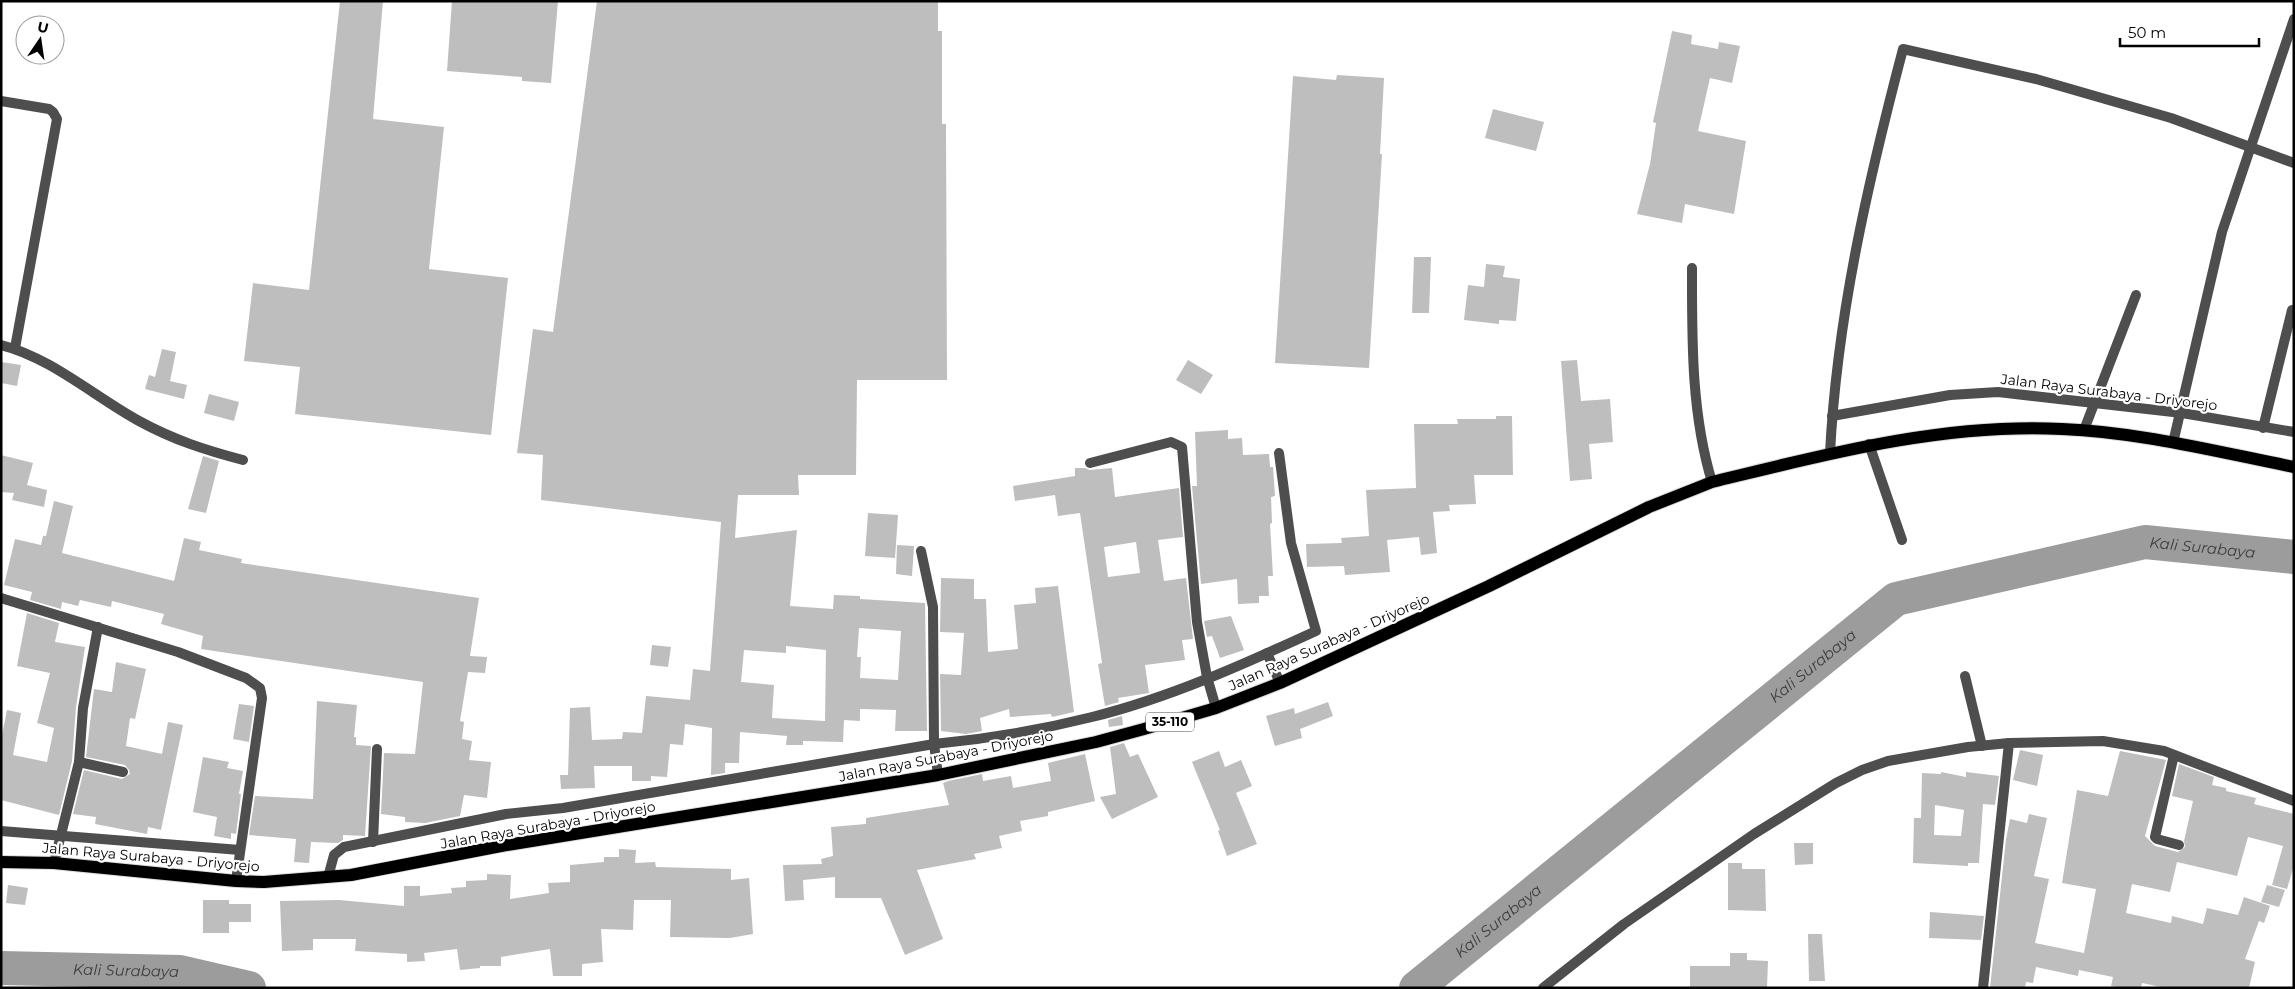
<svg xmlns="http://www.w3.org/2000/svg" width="2295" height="989" font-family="Montserrat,sans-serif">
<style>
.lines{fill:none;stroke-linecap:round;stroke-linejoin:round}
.river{stroke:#9c9c9c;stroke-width:34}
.building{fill:#bebebe;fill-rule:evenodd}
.primary-casing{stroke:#dbdbdb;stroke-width:14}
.street{stroke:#4e4e4e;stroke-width:10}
.primary{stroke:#000;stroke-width:12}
.labels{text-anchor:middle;stroke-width:4.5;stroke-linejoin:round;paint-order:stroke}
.shield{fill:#fff;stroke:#4c4c4c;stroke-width:1}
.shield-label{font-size:12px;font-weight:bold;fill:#000}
.street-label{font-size:14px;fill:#000;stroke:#fff}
.water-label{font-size:15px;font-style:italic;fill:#3d3d3d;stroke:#fff}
</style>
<rect width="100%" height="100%" fill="#fff"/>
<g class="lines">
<g class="river">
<path id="s1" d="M1,968L180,972L249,988"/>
<path id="s2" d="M1416,988L1896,599L2145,542L2294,557"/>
</g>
</g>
<g class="building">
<path d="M340,1H383L373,119L444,127L429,269L508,278L491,435L295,414L300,367L244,361L253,283L309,290Z"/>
<path d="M452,1H558L551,83L522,81V77L447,71Z"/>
<path d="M597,1H938V31H942V124H946L947,380H857L856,475H798L799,495H738L735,538L797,530L790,606L833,609L834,595L860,596V599L925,603L927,731H895L896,710L860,709V721L844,720L843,742L803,741V745H786L787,736L740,732L739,763H725V773L711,775L712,728L685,724L683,745L670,744L667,777L651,776V781H632V766H594L595,788L561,789L560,775H568L570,708L590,707L592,740L622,739L623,732L642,733L646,696L690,700L693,669L710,671L721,522L541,500L543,455L517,453L533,329L553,332ZM859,628L901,631L898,680L860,678L861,657H857ZM786,646L826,650L825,721L772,718L774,685L741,682L744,650L786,653Z"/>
<path d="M1672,31L1692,35L1691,44L1718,49L1719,42L1740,46L1732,83L1710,78L1698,131L1746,141L1734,214L1685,204L1682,223L1637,214L1650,164L1656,123L1653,122Z"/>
<path d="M1337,75L1384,78L1380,154H1382L1369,368L1275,363L1293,76L1336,80Z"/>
<path d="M1493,109L1544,122L1536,151L1485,138Z"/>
<path d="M1414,257H1431L1429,313H1412Z"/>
<path d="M1486,264L1505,266L1503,277L1520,279L1516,321L1499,320V324L1464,320L1468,285L1484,287Z"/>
<path d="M162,349L176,352L170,381L187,385L184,399L145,389L149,375L155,377Z"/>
<path d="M1188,360L1213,375L1201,394L1176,380Z"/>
<path d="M1577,360L1581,401L1610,399L1613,442L1589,444L1592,479L1570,481L1561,361Z"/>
<path d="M1,362L21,365L17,386L1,383Z"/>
<path d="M209,394L239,402L234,421L204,413Z"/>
<path d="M1496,416H1512L1513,475H1474L1476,504L1449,505L1450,511L1433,512L1437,553L1421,555L1419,537L1387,540L1390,572L1345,575L1344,566L1307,567L1306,544L1342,543L1341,538L1369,536L1366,490L1416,488L1414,424H1458L1457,419H1496Z"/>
<path d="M1228,430V439L1242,438L1243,455L1269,454L1270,467H1273L1275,496L1271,497L1272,523L1270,524L1273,576H1268L1269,596H1259V603L1238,604L1237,579L1201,584L1192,486H1197L1195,432Z"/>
<path d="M1,455L33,463L27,485L47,490L44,507L12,500L14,493L1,492Z"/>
<path d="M203,456L219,461L206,513L188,509Z"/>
<path d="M1075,468H1085L1090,470L1112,468L1115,497L1179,488L1183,537L1158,540L1164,581L1186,578L1193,639L1182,640L1185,660L1145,665L1149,693L1118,698L1119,702L1105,706L1098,664L1102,663L1080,513L1058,516L1055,495L1015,501L1013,486L1075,476ZM1136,542L1140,573L1108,577L1104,547Z"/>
<path d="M54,501L73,506L62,553L174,581L184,538L201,542L199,550L242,559L241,563L479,598L470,656L487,657L485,673L468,672L460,721L464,722L462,739L472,741L469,760L491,762L487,798L464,795L460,816L425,823L405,822V817L381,814L384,753L415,754L423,682L201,649L203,636L161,624L164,614L112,601L111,607L80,600L78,606L62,602L61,609L30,600L32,592L4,585L15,539L41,545L43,536H46Z"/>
<path d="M868,513L898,515L895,558L865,556Z"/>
<path d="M897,545L914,546L912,576L896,574Z"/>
<path d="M941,578L974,579V599H986L988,652L1018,649L1014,605L1036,603L1035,588L1058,586L1074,712L1052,717L1051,714L1010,717L1009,709L980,718L982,731L966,734L941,731L940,674L961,675L964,633L940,632Z"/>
<path d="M27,613L59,623L55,642L85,647L76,707L72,761L59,815L1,800V740L7,710L21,713L13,755L47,762L54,728L37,723L50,673L17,666Z"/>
<path d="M1231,616L1244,650L1220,658L1212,636L1207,637L1204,621Z"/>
<path d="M652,645L671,647L668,667L650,665Z"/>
<path d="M116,662L146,669L135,719L130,718L126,746L162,754L168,722L183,725L161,830L148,827L147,834L95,824L96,817L73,814L84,770L122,779L130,774L129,770L125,765L86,757L94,689L112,692Z"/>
<path d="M317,701L357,705L354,737H356V745L371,746L365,836L343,835V840L338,843L311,842L309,863L294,862L296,839L249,835L255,796L313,799Z"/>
<path d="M1328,702L1333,716L1300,729L1302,738L1275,746L1266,716L1294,708L1295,714Z"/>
<path d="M239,704L254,706L249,742L233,739Z"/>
<path d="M1122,716L1123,725L1109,727L1108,720Z"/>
<path d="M1124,743L1130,757L1138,754L1158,797L1112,819L1100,797L1116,794L1110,747Z"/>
<path d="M2020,750L2043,755L2037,786L2013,780Z"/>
<path d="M1219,751L1225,767L1241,760L1252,786L1236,793L1257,844L1227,856L1218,831L1220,830L1192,762Z"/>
<path d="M2120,751L2166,760L2145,836L2155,846L2178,852L2185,847L2184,841L2193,801L2172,796L2179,764L2214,777L2212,785L2226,788V791L2256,798L2254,804L2294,814V865L2287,889L2272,885L2283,846L2248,837L2237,876L2177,862L2170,892L2132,884L2126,913L2171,923L2172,916L2203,924L2207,908L2238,915L2244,897L2270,906L2264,923L2259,921L2245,959L2255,962L2249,988H2166L2142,983L2141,988H2121L2111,986L2113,977L2079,970L2078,976L2036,967L2033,983L2026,982L2025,988H1990L2006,839L2010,819L2027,823L2029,814L2047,818L2034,876L2049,879L2035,943L2084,953L2096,889L2062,883L2077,790L2108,796Z"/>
<path d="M1085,754L1095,801L1048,812V816L1020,821L1022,831L999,836L1002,848L974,854L976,859L917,870L943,939L905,955L881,898H835V877L803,880L804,900L785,901L783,865L822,864L821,859L833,856L831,827L866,824V818L949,805L943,783L948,781L982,774L983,781L1011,776L1013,788L1051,781L1048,763Z"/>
<path d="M203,757L229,762L227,768L243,771L239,794H241L236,834L231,833V839L214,836L217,817L193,812Z"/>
<path d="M1941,772L1966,777V772L1999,776L1995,805L1983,804L1979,863H1968V866L1913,863L1914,818H1921L1922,773L1941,774ZM1935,805L1964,810L1961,836L1934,835Z"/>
<path d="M1794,843H1813V864L1795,865Z"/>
<path d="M619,849L636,850L635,863L655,862L656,867L731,869V880L749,878L753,934L730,938L670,937L671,900H634L633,930L601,929L603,962L582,964V976H553L550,949L501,957V966H480V968L460,970L457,949L424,953L425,961L407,962V954L355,951L356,939H313V950L282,951L280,901L339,900L404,906V886H420V896L452,893L451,888L466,887V881L487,880V874L511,875L510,899L549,893L548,883L570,882V865L604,862V857H619Z"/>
<path d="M1728,863H1742V869H1765L1766,911L1728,910Z"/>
<path d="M8,885L28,888L25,905L6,903Z"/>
<path d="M2267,885L2285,890L2279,907L2261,902Z"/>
<path d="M203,900H229V904H251V922H229V933H203Z"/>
<path d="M1930,912L1984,916L1981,940L1929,938Z"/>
<path d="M1808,934H1822L1825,981H1809Z"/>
<path d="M1730,953H1747V960L1768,961L1767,988H1690V966H1730Z"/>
</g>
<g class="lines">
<defs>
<path id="primary" d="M1,862L54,863L236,881L264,882L351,875L501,846L938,775L1096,742L1144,729L1216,708L1280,683L1489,586L1649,507L1712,482C1827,454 1943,423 2062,429C2140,432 2218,452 2294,467"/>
</defs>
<use href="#primary" class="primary-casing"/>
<g class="street">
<path d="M1,101L49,109L53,112L57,119L15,348"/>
<path d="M1692,268C1692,339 1691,413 1712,482"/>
<path d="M1,345C50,357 95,397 139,421C174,440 205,450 243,460"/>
<path d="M1832,416L1950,395L1998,392L2182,413L2294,432"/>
<path d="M2263,428L2292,310"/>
<path d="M2084,430L2136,295"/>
<path d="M2173,443L2222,232L2294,19"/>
<path d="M1869,444L1902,540"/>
<path d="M1830,453C1837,316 1868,182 1903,49L2036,79L2171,118L2294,163"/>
<path d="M1090,463L1171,442L1182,447L1197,622L1207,677L1216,708"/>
<path d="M921,551L933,607L934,744L938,775"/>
<path d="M1,598L178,652L246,678L260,688L262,698L236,881"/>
<path d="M1267,653L1280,683"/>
<path d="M1965,676L1982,746"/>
<path d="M2174,755L2155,837L2157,839L2179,845"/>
<path d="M79,762L123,772"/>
<path d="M1,831L240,850"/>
<path d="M373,842L377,749"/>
<path d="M54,863L79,762L83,708L98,627"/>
<path d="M328,877L334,855L344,847L506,814L563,808L934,744C987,739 1040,730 1092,717C1169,698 1244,664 1316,631L1291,543L1279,453"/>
<path d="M1543,988L1624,924L1754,834L1836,783L1862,770L1888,761L1968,747L2009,743L2103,741L2164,751L2294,801"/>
<path d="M1983,988L2009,743"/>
</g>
<use href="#primary" class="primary"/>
</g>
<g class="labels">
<rect class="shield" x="1146" y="712.5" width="48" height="19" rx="4"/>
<g class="shield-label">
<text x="1170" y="726">35-110</text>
</g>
<g class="street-label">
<text transform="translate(2109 392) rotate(7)" y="5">Jalan Raya Surabaya - Driyorejo</text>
<text transform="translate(1329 642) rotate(-24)" y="5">Jalan Raya Surabaya - Driyorejo</text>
<text transform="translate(946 756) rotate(-11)" y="5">Jalan Raya Surabaya - Driyorejo</text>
<text transform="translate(548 825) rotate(-10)" y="5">Jalan Raya Surabaya - Driyorejo</text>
<text transform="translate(151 857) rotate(5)" y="5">Jalan Raya Surabaya - Driyorejo</text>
</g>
<g class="water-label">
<text dy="5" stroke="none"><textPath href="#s2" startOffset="931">Kali Surabaya</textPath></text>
<text dy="5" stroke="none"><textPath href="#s2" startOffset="511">Kali Surabaya</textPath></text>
<text dy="5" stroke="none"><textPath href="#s2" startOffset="106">Kali Surabaya</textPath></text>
<text dy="5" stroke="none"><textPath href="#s1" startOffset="125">Kali Surabaya</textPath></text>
</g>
</g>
<rect width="2295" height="989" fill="none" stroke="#000000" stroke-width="5"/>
<g transform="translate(40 40) rotate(13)"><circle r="24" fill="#ffffff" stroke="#999999"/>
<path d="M0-4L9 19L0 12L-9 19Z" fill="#000000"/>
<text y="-8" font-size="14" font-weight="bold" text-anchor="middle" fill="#000000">U</text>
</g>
<path d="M2120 38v8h139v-8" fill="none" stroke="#000000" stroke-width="2.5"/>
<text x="2128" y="38" font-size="15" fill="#000000" stroke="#ffffff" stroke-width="4" paint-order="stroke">50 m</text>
</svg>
